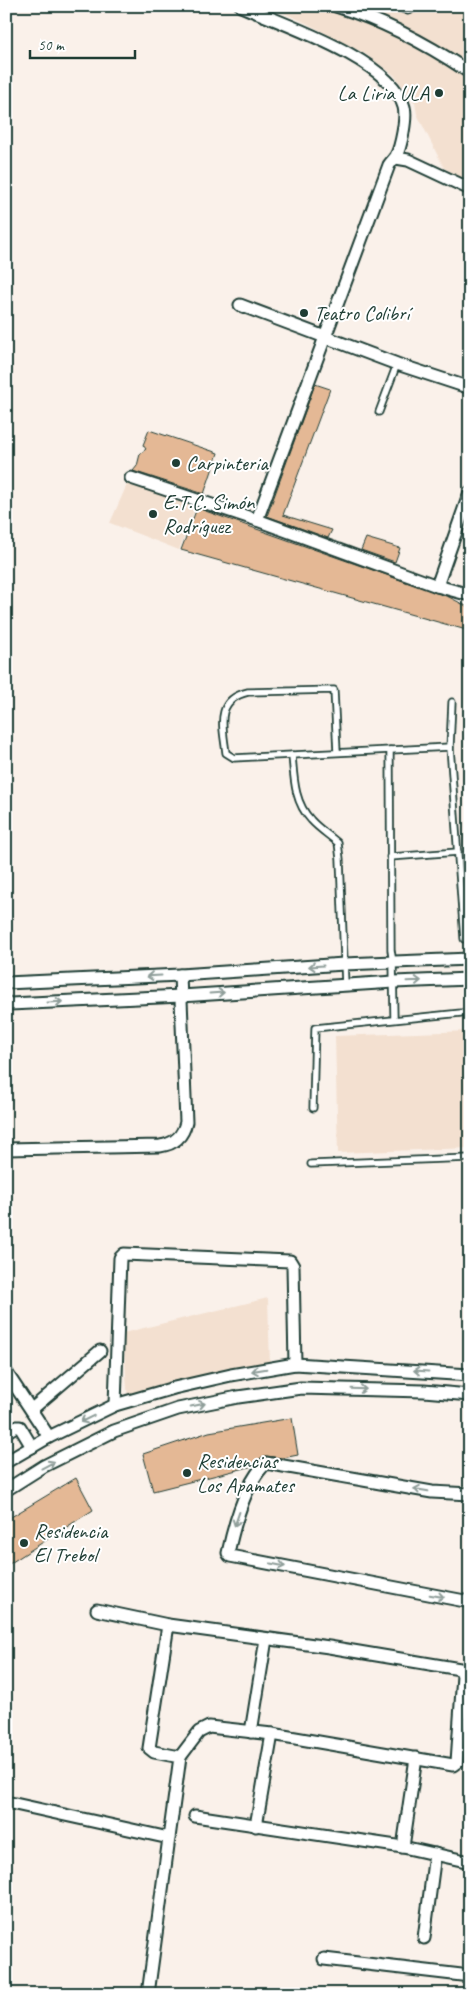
<svg xmlns="http://www.w3.org/2000/svg" width="476" height="2000" font-family="Caveat,sans-serif">
<style>
.built{fill:#f3e0d0}
.building{fill:#e4b895;stroke:#1f3d34}
.lines{fill:none;stroke-linecap:round;stroke-linejoin:round}
.lane-casing{stroke:#1f3d34;stroke-width:9}
.street-casing{stroke:#1f3d34;stroke-width:15}
.lane{stroke:#fff;stroke-width:5.5}
.street{stroke:#fff;stroke-width:11}
.oneway{stroke:#8f9e9a}
.poi-dot{fill:#1f3d34;stroke:#fff;stroke-width:2}
.labels{text-anchor:middle;stroke-width:4;stroke-linejoin:round;paint-order:stroke}
.poi-label{font-size:21px;fill:#1f3d34;stroke:#fff;text-anchor:start}
</style>
<rect width="100%" height="100%" fill="#faf1ea"/>
<filter id="ink" filterUnits="userSpaceOnUse"><feTurbulence type="fractalNoise" baseFrequency=".02" numOctaves="2"/><feDisplacementMap in="SourceGraphic" scale="10" xChannelSelector="R" yChannelSelector="G"/><feConvolveMatrix kernelMatrix="1 2 1 2 8 2 1 2 1" color-interpolation-filters="sRGB"/></filter>
<g filter="url(#ink)">
<g class="built">
<path d="M269,6H470V182L444,168L417,114L415,103L394,75L364,53L306,23Z"/>
<path d="M129,480L196,506L179,550L110,523Z"/>
<path d="M470,1031V1148L338,1153L335,1036Z"/>
<path d="M268,1298L270,1366L128,1402L123,1333Z"/>
</g>
<g class="building">
<path d="M315,384L330,389L283,515L332,530L328,538L267,516Z"/>
<path d="M149,430L218,453L204,494L133,471L137,466L140,454L146,449L143,445Z"/>
<path d="M197,508L449,597L470,608V631L181,550Z"/>
<path d="M366,538L400,548L395,562L361,550Z"/>
<path d="M292,1418L298,1455L283,1458L264,1456L253,1466L153,1491L143,1454L209,1432Z"/>
<path d="M76,1478L93,1510L6,1566V1520Z"/>
</g>
<g class="lines">
<defs>
<g id="lane">
<path d="M394,6L408,11L419,6"/>
<path d="M379,412L397,364"/>
<path d="M450,747L452,702"/>
<path d="M390,750L391,950L393,963L394,1018"/>
<path d="M337,752L334,690L248,692C214,700 223,727 226,753L234,758L450,747L464,939"/>
<path d="M292,755C294,778 294,802 311,820C319,829 329,835 338,843L340,859L345,985"/>
<path d="M390,857L458,852"/>
<path d="M313,1108L315,1028L461,1013"/>
<path d="M311,1164L470,1158"/>
</g>
<g id="street">
<path d="M241,6C283,24 392,60 404,107C407,118 401,147 396,156C394,159 391,162 389,165L257,520"/>
<path d="M336,6C381,20 427,44 466,70H470"/>
<path d="M396,158L408,160L470,189"/>
<path d="M240,305L397,364L470,388"/>
<path d="M131,478L257,520L437,586L470,595"/>
<path d="M437,586L470,492"/>
<path d="M6,983L180,975L344,964L470,959"/>
<path d="M6,1002L10,1004L181,996L394,982L470,979"/>
<path d="M6,1149L160,1146C175,1144 183,1136 186,1122L180,975"/>
<path d="M6,1372L49,1437"/>
<path d="M115,1405L120,1258L124,1254L290,1261L293,1266L295,1364"/>
<path d="M32,1409L100,1351"/>
<path d="M6,1432L14,1427H20L32,1447"/>
<path d="M6,1462L49,1437L115,1405L174,1388L231,1375L295,1364L470,1375"/>
<path d="M6,1490L44,1466L114,1431L178,1409L238,1397L301,1388L424,1391L470,1395"/>
<path d="M470,1494L432,1492L266,1463C245,1483 234,1525 228,1553L230,1556L470,1602"/>
<path d="M97,1610L168,1625L149,1748L154,1752L180,1757L169,1838"/>
<path d="M168,1625L329,1647L460,1669L463,1675L457,1762L453,1765L272,1734L209,1727L199,1732L180,1757"/>
<path d="M251,1732L266,1639"/>
<path d="M6,1802L169,1838L148,1994"/>
<path d="M195,1816L403,1847L470,1862"/>
<path d="M256,1826L272,1734"/>
<path d="M403,1847L416,1758"/>
<path d="M424,1938L435,1854"/>
<path d="M324,1959L470,1976"/>
</g>
</defs>
<use href="#lane" class="lane-casing"/>
<use href="#street" class="street-casing"/>
<use href="#lane" class="lane"/>
<use href="#street" class="street"/>
</g>
<defs><path id="oneway-shaft" d="M-6 0H5M1.5-3L5.5 0L1.5 3" fill="none" stroke-width="1.6" stroke-linecap="round" stroke-linejoin="round" transform="scale(1.25)"/></defs>
<g class="oneway">
<use href="#oneway-shaft" transform="translate(316 966) rotate(176)"/>
<use href="#oneway-shaft" transform="translate(154 976) rotate(177)"/>
<use href="#oneway-shaft" transform="translate(414 981) rotate(-2)"/>
<use href="#oneway-shaft" transform="translate(217 993) rotate(-4)"/>
<use href="#oneway-shaft" transform="translate(55 1002) rotate(-3)"/>
<use href="#oneway-shaft" transform="translate(259 1370) rotate(170)"/>
<use href="#oneway-shaft" transform="translate(421 1371) rotate(-176)"/>
<use href="#oneway-shaft" transform="translate(359 1389) rotate(2)"/>
<use href="#oneway-shaft" transform="translate(198 1405) rotate(-12)"/>
<use href="#oneway-shaft" transform="translate(87 1419) rotate(154)"/>
<use href="#oneway-shaft" transform="translate(48 1465) rotate(-28)"/>
<use href="#oneway-shaft" transform="translate(421 1490) rotate(-170)"/>
<use href="#oneway-shaft" transform="translate(237 1519) rotate(109)"/>
<use href="#oneway-shaft" transform="translate(278 1565) rotate(11)"/>
<use href="#oneway-shaft" transform="translate(437 1596) rotate(10)"/>
</g>
</g>
<g class="poi-dot">
<circle cx="439" cy="93" r="5"/>
<circle cx="304" cy="313" r="5"/>
<circle cx="176" cy="463" r="5"/>
<circle cx="153" cy="514" r="5"/>
<circle cx="187" cy="1473" r="5"/>
<circle cx="24" cy="1543" r="5"/>
</g>
<g class="labels">
<g class="poi-label">
<text x="429" y="100" text-anchor="end">La Liria ULA</text>
<text x="314" y="320">Teatro Colibrí</text>
<text x="186" y="470">Carpinteria</text>
<text x="163" y="509">E.T.C. Simón<tspan x="163" dy="24">Rodríguez</tspan></text>
<text x="197" y="1468">Residencias<tspan x="197" dy="24">Los Apamates</tspan></text>
<text x="34" y="1538">Residencia<tspan x="34" dy="24">El Trebol</tspan></text>
</g>
</g>
<rect width="476" height="2000" fill="none" stroke="#fff" stroke-width="25"/>
<rect x="12" y="12" width="451" height="1975" fill="none" stroke="#1f3d34" stroke-width="2" filter="url(#ink)"/>
<path d="M30 50v8h105v-8" fill="none" stroke="#1f3d34" stroke-width="2.5"/>
<text x="38" y="50" font-size="15" fill="#1f3d34" stroke="#ffffff" stroke-width="4" paint-order="stroke">50 m</text>
</svg>
